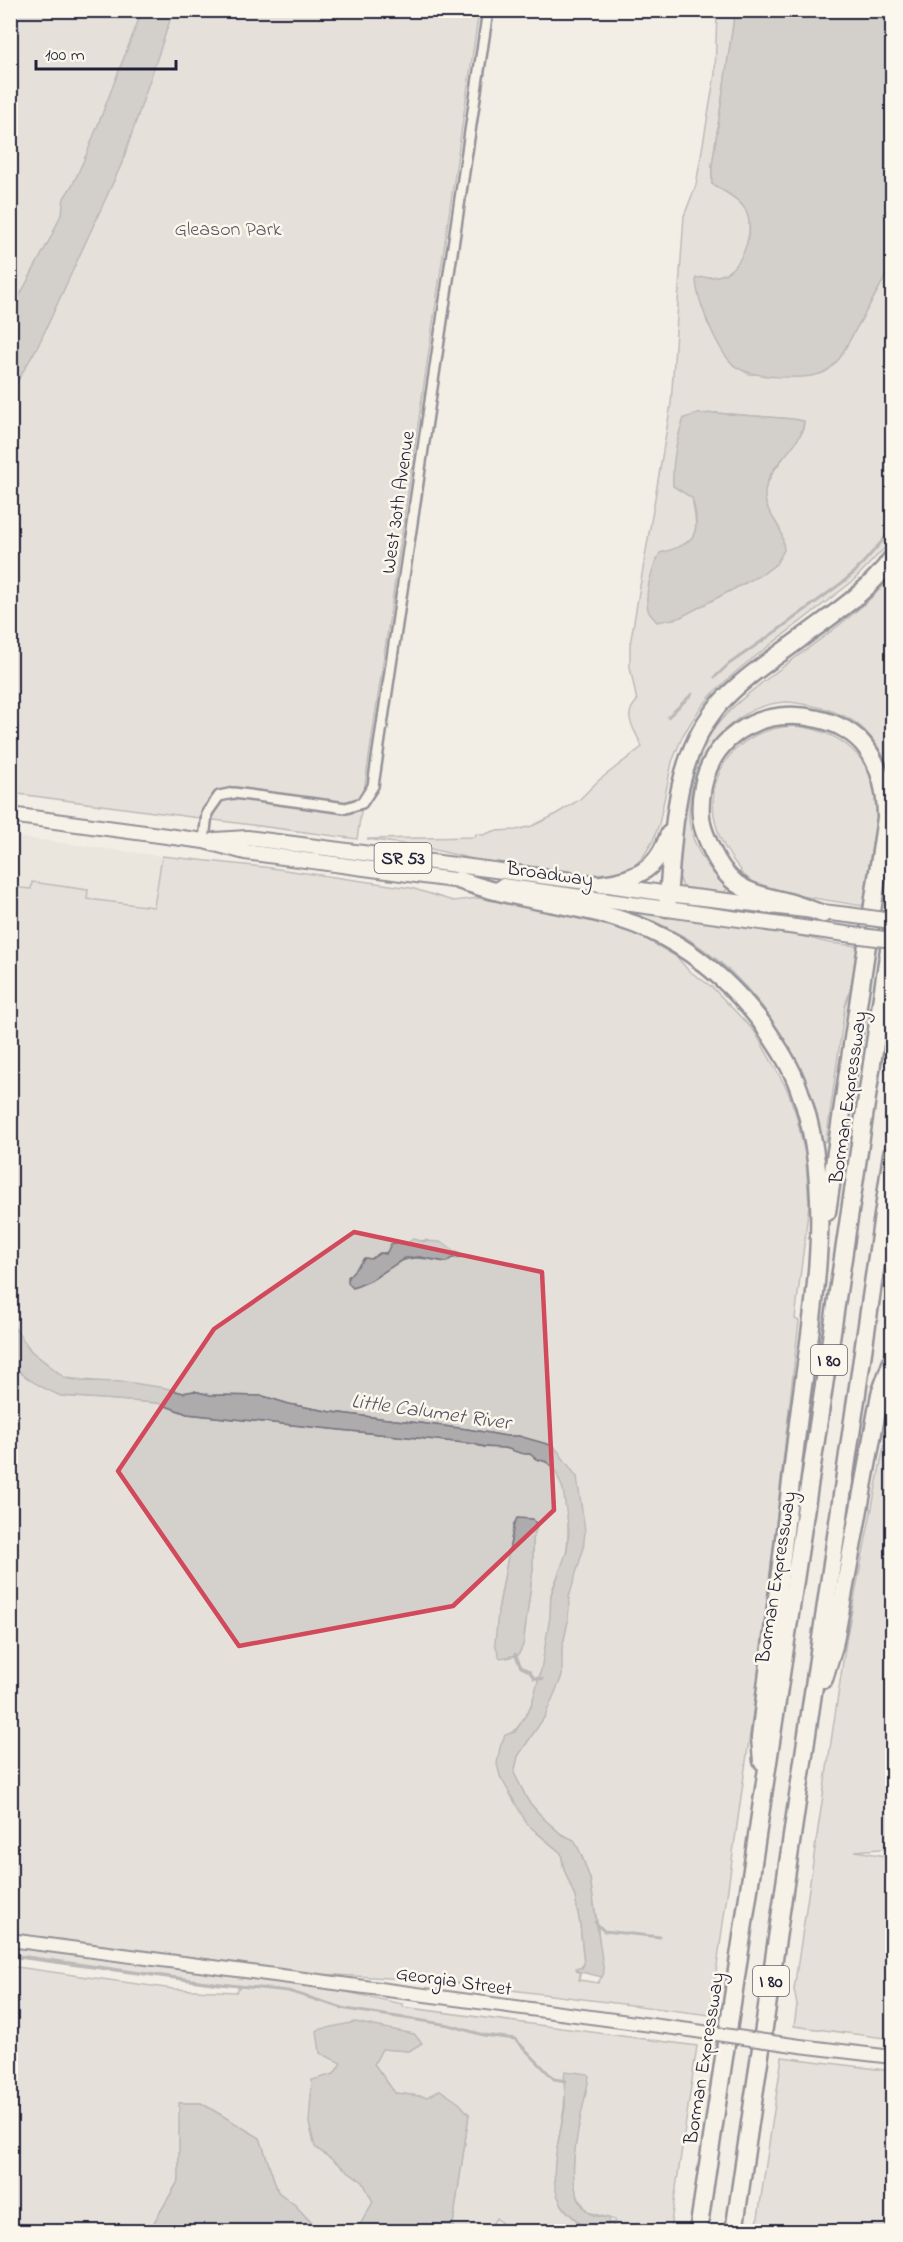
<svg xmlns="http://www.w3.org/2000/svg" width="903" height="2242" font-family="'Indie Flower',sans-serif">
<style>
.built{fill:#e0dcd6}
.green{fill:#d4d1cc;stroke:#7b7a84;stroke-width:1.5;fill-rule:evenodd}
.water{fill:#aeabad;stroke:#76747f;stroke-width:1.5}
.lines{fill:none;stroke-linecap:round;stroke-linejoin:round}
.stream{stroke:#76747f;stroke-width:3}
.street-casing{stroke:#22223b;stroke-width:14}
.secondary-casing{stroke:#22223b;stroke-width:16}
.primary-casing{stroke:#22223b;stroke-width:18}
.highway-casing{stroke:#22223b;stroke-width:21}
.street{stroke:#fbf7ec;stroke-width:9}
.secondary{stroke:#fbf7ec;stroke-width:12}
.primary{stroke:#fbf7ec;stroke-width:14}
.highway{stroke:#fbf7ec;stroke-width:16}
.secondary-bridge-casing{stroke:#22223b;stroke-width:16;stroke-linecap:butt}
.primary-bridge-casing{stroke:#22223b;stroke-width:18;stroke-linecap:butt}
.secondary-bridge{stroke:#fbf7ec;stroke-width:12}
.primary-bridge{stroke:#fbf7ec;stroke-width:14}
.marked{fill:none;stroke:#d1495b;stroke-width:4.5;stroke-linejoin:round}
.labels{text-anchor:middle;stroke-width:5;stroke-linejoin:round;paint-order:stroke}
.shield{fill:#fbf7ec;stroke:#636270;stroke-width:1.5}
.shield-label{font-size:18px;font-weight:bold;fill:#22223b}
.park-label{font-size:20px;fill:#575766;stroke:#fbf7ec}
.street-label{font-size:20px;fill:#22223b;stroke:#fbf7ec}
.water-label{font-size:21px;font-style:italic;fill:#535263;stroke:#fbf7ec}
</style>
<rect width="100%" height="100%" fill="#f2eee5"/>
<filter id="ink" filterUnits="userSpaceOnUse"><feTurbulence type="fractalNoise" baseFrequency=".0167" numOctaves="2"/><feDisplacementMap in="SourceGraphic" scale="12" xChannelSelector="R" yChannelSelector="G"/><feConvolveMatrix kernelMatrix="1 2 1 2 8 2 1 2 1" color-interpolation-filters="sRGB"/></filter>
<g filter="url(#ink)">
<path class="built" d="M11,836L162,856L154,907L86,899L88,890L32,883L31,889L11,887Z"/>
<g class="green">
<path d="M10,11H479L357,839L11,793Z"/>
<path d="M717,11H735L712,166V184C723,190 738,198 745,209C756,229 744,265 724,274C717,278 704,277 697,278L707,322L733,365L749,374L806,376L839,359L892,265V540L852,582L739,669L715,691L699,710L683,735L672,762L659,824L653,841L643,857L634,866L613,873L593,874L477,860L423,847L367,839L475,837L476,834L483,835L494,831L516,830L532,826L551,817L579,800L598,781L642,747C636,730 621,717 637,701L630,667V645L671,404L684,216L696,185L715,74ZM715,413L793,419L804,421L803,431L773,472L764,491L766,506L781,533L660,553C669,551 683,549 690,541C702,527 691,508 693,496C696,470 708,439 715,413Z"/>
<path d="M892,576V774C875,736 860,717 818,707C808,705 796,702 786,702C728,705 688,763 689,817C690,840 703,862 718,878H722L731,884L724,893L683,887L679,876C683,838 683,795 697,759C712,721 742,698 772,675C811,645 861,613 892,576Z"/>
<path d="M793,726C842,730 874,758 877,808C878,821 874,833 872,845C869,865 866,885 863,906L776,892L761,888L741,873L737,877L741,870C689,813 712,731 793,726Z"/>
<path d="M162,856L264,867L411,888L453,901L478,898L582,914L640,934L649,941L677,957L688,970L712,987L755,1032L787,1089L796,1114L806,1159L809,1204L795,1319L799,1321L761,1656L710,2015L408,1977L407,1979L319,1974L11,1933V1359L16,1368L25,1376L61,1396L158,1403L187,1414L475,1444C484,1449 495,1446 505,1448C514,1450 521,1455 530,1454C535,1458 540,1459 546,1462C555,1466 560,1479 563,1488C568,1506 569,1529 567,1548C566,1565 554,1579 551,1595C550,1603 551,1611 550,1618C547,1647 536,1724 507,1735L500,1776L537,1833L561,1853L564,1869L575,1897L580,1924L584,1964L577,1971L580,1973L579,1980L598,1983L601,1978L598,1928L590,1879L581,1854L574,1840L561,1834L544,1819L528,1801L514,1773L518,1756L545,1716L561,1662L562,1648L568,1621L569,1597L575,1575L577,1477L519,1436H506L467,1429L332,1412L289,1404L263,1396L210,1395L194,1391L183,1393L165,1388L65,1378L31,1351L13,1326L10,1318V887L31,889L32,882L88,890L87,899L154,907ZM426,1240L460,1257L452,1258L445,1262C421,1257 408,1254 387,1269C379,1275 372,1281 362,1283L358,1267L364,1258L371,1259L380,1253C389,1255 412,1242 426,1240ZM535,1522L537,1526L533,1538V1569L523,1645L518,1655L507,1658L498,1611L514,1524Z"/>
<path d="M637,913L785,932L829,943L858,946L851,987L845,1006L826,1142L822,1140C806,1045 732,943 636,916Z"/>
<path d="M892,1405V1848L855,1851L892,1857V2039L794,2026L797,2005L794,1989L847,1635Z"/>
<path d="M11,1945L318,1986L403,2004V2007L697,2046L670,2229L654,2228V2231H613L608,2229V2227H615L609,2223L615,2222V2220L588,2212C583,2205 577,2197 575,2188C569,2166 581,2104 588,2082L564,2081C570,2121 542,2167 562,2205C567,2215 581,2223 588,2231H510L496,2218L489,2231H452L469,2114L427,2097L395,2093L374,2064L382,2049L409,2051L421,2043L414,2034L341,2063L334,2074L315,2147L363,2182L373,2202L357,2230L319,2231L295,2205L278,2192L260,2138L201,2103H180L179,2180L149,2231H11L10,1966L173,1989L236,1992L241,1986L11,1954Z"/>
<path d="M782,2057L892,2071V2231H756Z"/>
</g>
<g class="water">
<path d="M142,11H173L122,163L38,346L11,392V312L52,235L62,212L64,198L73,184L87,153Z"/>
<path d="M735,11H892V265L839,359C835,363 830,370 825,372C806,381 751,378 735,366C718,353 696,299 696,278C704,277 717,278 724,274C744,265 756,229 745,209C738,198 723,191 712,184V166Z"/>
<path d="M715,413L793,419L804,421C802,449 765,465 765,494C764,509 775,518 781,532C783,537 783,544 784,550L776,564L764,573L679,618L657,622C654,618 649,614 648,610C644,593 652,568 660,553C694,544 703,535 692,498L673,486C672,463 676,440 684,418L697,414Z"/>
<path d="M413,1239C430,1246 440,1234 455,1253L457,1251L461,1257L452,1258L446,1262L420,1257L405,1258L370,1281L353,1288L348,1283V1277L365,1258L371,1259L380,1253L386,1254L391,1244L398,1242L406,1244Z"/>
<path d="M11,1318L13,1326L31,1351L65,1378L80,1381L126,1382L165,1388L183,1393L194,1391L210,1395L263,1396L289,1404L332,1412L467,1429L506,1436H519L554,1446L577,1477L585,1531L583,1550L569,1597L568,1621L562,1648V1676L545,1716L518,1756L514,1773L528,1801L544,1819L561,1834L574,1840L581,1854L590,1879L604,1973L602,1977L577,1971L576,1968H582L584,1964L580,1924L575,1897L564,1869L561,1853L527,1824L500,1776L497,1764L500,1747L505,1735L515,1732L531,1707L541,1670L550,1617L551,1595L567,1551L569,1531L563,1489L555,1470L547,1462L536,1459L530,1454C521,1455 514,1450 505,1448C495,1447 484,1449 475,1444L187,1414L158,1403L61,1396C47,1390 18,1376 12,1361C7,1350 10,1331 11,1318Z"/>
<path d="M517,1518L533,1519L537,1526L533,1538V1569L523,1645L518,1655L500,1658L495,1644L498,1611L514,1524Z"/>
<path d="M355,2022L414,2034L422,2043L409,2051L382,2049L374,2064L395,2093L427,2097L440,2090L459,2103L469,2114L452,2231H350L357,2230L373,2202L363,2182L315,2147L309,2123L312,2080L334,2074L341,2063L320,2053L317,2030Z"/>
<path d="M565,2071L588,2074L589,2076C585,2109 555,2191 591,2214C596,2217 603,2217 609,2218L607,2231H588C578,2220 563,2211 558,2197C548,2173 561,2133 565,2108C566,2096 563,2083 565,2071Z"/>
<path d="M179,2103H201L260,2138L278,2192L295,2205L319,2231H149L179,2180Z"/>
</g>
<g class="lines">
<g class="stream">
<path d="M715,677L729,664L778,630L843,582L855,572L892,530"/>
<path d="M668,717L692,694"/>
<path d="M515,1654L521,1667L529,1671L534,1678L542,1679"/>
<path d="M595,1922L604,1931L660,1937"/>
<path d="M10,1956L219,1984L288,1991L346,2009L449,2025L483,2035L515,2039L554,2079L566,2081"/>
</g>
<defs>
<path id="street" d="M204,841L207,813L219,796L234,793L346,808L362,803L373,786L488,10"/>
<g id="secondary">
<path d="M10,1940L689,2030"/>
<path d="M800,2046L892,2057"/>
</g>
<g id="primary">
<path d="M10,815L204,841L245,852L468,882"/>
<path d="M215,840L247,838L602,884L668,894L848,915"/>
<path d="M502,886L846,934"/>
</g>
<g id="highway">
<path d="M458,880C471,884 485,889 499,892C564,909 620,909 679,946C711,966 739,993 762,1023C776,1044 791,1065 799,1089C839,1198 810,1320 797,1432C785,1534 773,1636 760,1738L762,1761"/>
<path d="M602,884C637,879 657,870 669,834"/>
<path d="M667,908C674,840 671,764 716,708C739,680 772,660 800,639C833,614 869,592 892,558"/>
<path d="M823,914C811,910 800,905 788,902C770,897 753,895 737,884C720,871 711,850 704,831C699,816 700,801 703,786C714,732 767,706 818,719C837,723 856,733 867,749C882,770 886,793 886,818L827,1212"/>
<path d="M824,1679L834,1646L880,1394L892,1361"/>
<path d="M698,2232L892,929"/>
<path d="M734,2232L892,1154"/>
</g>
</defs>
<use href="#street" class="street-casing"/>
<use href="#secondary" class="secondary-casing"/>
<use href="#primary" class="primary-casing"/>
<use href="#highway" class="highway-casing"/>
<use href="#street" class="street"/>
<use href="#secondary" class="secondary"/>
<use href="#primary" class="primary"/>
<use href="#highway" class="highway"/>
<defs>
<path id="secondary-bridge" d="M689,2030L800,2046"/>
<g id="primary-bridge">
<path d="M848,915L892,921"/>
<path d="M846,934L892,940"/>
</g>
</defs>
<use href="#secondary-bridge" class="secondary-bridge-casing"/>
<use href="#primary-bridge" class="primary-bridge-casing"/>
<use href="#secondary-bridge" class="secondary-bridge"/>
<use href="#primary-bridge" class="primary-bridge"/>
</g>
</g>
<path d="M0 0H903V2242H0ZM354,1232L542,1272L554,1510L453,1606L239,1646L118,1471L214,1329Z" fill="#f2eee5" fill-opacity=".55" fill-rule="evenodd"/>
<path class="marked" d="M354,1232L542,1272L554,1510L453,1606L239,1646L118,1471L214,1329Z"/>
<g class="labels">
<g class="shield">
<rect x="374.5" y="843" width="57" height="30" rx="4.5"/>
<rect x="811" y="1345" width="36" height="30" rx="4.5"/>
<rect x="753" y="1966" width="36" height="30" rx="4.5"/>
</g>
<g class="shield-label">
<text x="403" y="864">SR 53</text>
<text x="829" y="1366">I 80</text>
<text x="771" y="1987">I 80</text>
</g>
<g class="park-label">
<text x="228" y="235">Gleason Park</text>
</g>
<g class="street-label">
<text transform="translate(397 502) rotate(-82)" y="7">West 30th Avenue</text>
<text transform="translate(550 873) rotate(8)" y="7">Broadway</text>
<text transform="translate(847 1097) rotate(-82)" y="7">Borman Expressway</text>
<text transform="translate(775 1577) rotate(-81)" y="7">Borman Expressway</text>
<text transform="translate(454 1980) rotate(8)" y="7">Georgia Street</text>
<text transform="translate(703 2058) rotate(-81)" y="7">Borman Expressway</text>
</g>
<g class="water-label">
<text transform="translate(431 1411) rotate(8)" y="7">Little Calumet River</text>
</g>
</g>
<rect width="903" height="2242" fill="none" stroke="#fbf7ec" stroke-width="36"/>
<rect x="18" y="18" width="867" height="2206" fill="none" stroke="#22223b" stroke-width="2" filter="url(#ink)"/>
<path d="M36 60v9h140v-9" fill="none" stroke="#22223b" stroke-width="3"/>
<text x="45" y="60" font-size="18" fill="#22223b" stroke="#fbf7ec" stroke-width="4.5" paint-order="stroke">100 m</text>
</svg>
